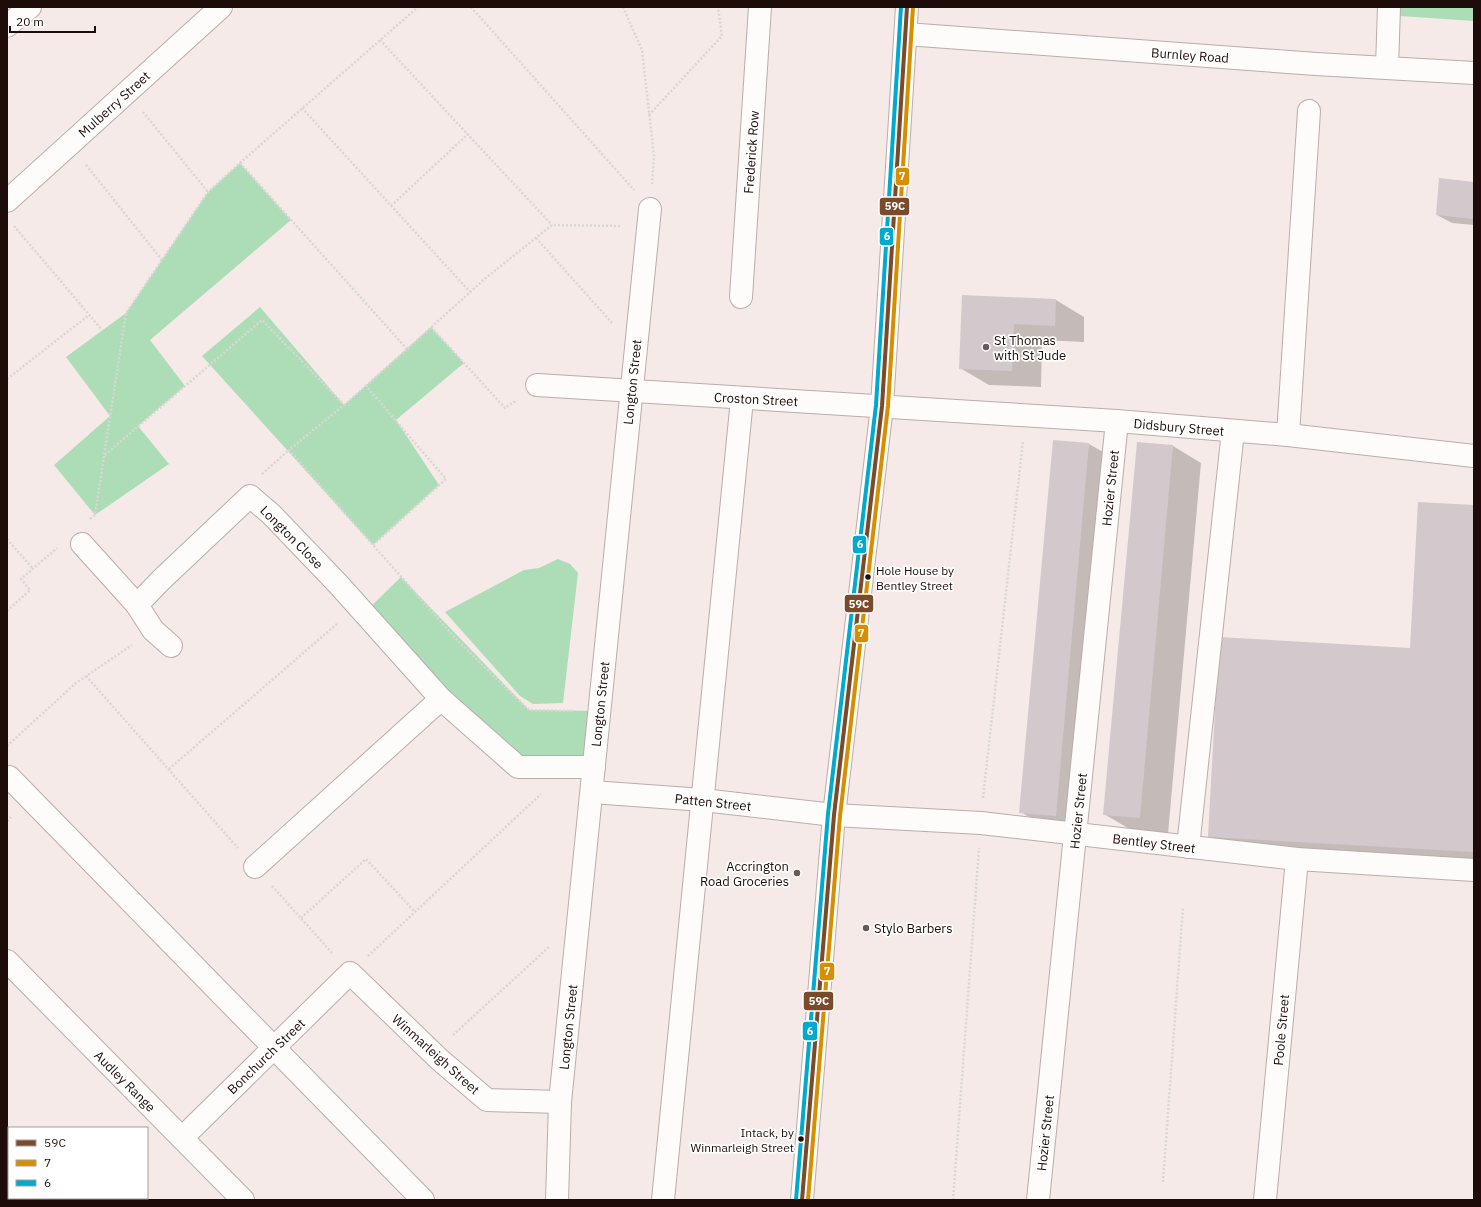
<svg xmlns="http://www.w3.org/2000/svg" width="1481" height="1207" font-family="'IBM Plex Sans',sans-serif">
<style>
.green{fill:#adddb6}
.shadow{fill:#0003}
.building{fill:#d3c8cc}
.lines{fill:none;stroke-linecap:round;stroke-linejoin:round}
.minor-casing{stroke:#baadaa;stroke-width:24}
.major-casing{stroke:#baadaa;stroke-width:24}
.path{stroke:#dad6d5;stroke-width:2.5;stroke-dasharray:2 2;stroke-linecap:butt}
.minor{stroke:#fefcfb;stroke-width:22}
.major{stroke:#fefcfb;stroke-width:22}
.bus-1-casing{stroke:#fff;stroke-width:7}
.bus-2-casing{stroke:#fff;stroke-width:7}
.bus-3-casing{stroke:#fff;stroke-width:7}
.bus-1{stroke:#7a4b2a;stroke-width:4}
.bus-2{stroke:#d68f01;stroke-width:4}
.bus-3{stroke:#00a9ce;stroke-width:4}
.poi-dot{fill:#695a57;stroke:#fff;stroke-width:1.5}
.bus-dot{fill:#1d0c09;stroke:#fff;stroke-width:1.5}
.labels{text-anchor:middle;stroke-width:3.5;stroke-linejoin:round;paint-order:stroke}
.bus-label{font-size:12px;fill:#1d0c09;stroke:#fff;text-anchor:start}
.street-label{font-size:13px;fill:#1d0c09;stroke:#fff}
.poi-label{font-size:13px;fill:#1d0c09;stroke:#fff;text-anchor:start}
.line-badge{stroke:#fff;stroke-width:1.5}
.badge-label{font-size:11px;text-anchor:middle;font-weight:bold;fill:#fff}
</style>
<rect width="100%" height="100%" fill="#f5eae7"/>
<g class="green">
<path d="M1400,7H1474V21L1400,16Z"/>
<path d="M240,163L291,220L150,340L185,386L138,426L169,464L95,515L54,465L110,416L66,357L126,313L208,192Z"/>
<path d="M260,307L344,405L431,327L464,363L396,420L439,485L373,545L202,356Z"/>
<path d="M558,559L570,564L578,573L563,703L533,704L520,696L445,612L524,570L539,568Z"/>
<path d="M401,577L529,710L599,711L594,767H518L364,613Z"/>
</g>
<g class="shadow">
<path d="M1474,183V225L1452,223L1437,215Z"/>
<path d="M963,296L1056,300L1084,317V342L1042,340L1041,387L989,385L960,368Z"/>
<path d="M1089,444L1117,460L1084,832L1049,829L1021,812Z"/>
<path d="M1173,446L1201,463L1168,834L1133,831L1104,814Z"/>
<path d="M1474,506V863L1231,849L1209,836L1411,649Z"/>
</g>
<g class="building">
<path d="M1439,178L1474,182V219L1436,215Z"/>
<path d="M962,295L1056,299L1055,326L1014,324L1012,371L959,369Z"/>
<path d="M1053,440L1089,443L1056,816L1019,813Z"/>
<path d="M1137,442L1173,445L1140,818L1103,815Z"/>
<path d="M1418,502L1474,505V852L1208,837L1219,637L1410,648Z"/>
</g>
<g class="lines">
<defs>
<g id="minor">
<path d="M7,26L30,7"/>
<path d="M906,34L1316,64L1474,73"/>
<path d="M1387,67L1389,7"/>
<path d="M7,201L221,7"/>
<path d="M741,297L760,7"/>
<path d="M537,385L1117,421L1288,435L1474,456"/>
<path d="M1288,435L1309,111"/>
<path d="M82,544L137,605"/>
<path d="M171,646L153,630L137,605L161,580L250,496L271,514L339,585L441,699L518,767H594"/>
<path d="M9,777L423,1200"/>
<path d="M592,792L703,800L834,815L981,823L1297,859L1474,870"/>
<path d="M1188,847L1233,431"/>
<path d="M255,867L441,699"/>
<path d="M7,961L243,1200"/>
<path d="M182,1138L350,973L440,1060L487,1100L560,1102"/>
<path d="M7,1147L9,1149"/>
<path d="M56,1198L58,1200"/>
<path d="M557,1200L560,1102L650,209"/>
<path d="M663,1200L742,399"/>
<path d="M1038,1200L1117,421"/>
<path d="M1265,1200L1297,859"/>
</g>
<path id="major" d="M802,1200L834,815L882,406L907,7"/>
</defs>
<use href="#minor" class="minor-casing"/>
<use href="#major" class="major-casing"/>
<g class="path">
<path d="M471,7L634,190"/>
<path d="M623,7L642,50L654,156L652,184"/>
<path d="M380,40L552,225"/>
<path d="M302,108L470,292"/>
<path d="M143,112L208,192"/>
<path d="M649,115L722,36L718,7"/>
<path d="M240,163L407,349"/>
<path d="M86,165L162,260"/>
<path d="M391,206L468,134"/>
<path d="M14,226L102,330"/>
<path d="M536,238L613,324"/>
<path d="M431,327L505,408L517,400"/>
<path d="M7,379L89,315"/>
<path d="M366,386L487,277L552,225L622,226"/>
<path d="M344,405L366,386L446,479L373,545"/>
<path d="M105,455L262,320L344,405L289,450L457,640L529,710L574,711"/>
<path d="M262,474L289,450"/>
<path d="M90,519L95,515L126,313L208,192L240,163L418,7"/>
<path d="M7,539L33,569"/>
<path d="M7,611L30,590L21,579L57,548"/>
<path d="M86,676L238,848"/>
<path d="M7,746L76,683L132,645"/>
<path d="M169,769L338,623"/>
<path d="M983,798L1023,441"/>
<path d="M7,821L11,817"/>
<path d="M272,886L333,954"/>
<path d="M301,918L366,859L415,912"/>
<path d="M368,956L541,794"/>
<path d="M453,1035L549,947"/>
<path d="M1163,1182L1183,907"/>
<path d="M953,1200L979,848"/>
</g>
<use href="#minor" class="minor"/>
<use href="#major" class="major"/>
<defs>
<path id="bus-1" d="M802,1200L834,815L882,406L907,7"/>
<path id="bus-2" d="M808,1200L840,816L888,406L913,7"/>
<path id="bus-3" d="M796,1200L828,814L876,405L901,7"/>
</defs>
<use href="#bus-1" class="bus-1-casing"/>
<use href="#bus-2" class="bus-2-casing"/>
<use href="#bus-3" class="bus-3-casing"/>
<use href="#bus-1" class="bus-1"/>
<use href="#bus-2" class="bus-2"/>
<use href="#bus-3" class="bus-3"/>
</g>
<g class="poi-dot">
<circle cx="986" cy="347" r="4"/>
<circle cx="797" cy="873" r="4"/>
<circle cx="866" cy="928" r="4"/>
</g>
<g class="bus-dot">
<circle cx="868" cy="577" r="3.5"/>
<circle cx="801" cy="1139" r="3.5"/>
</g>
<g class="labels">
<g class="bus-label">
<text x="876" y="575">Hole House by<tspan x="876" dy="15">Bentley Street</tspan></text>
<text x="794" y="1137" text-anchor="end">Intack, by<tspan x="794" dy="15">Winmarleigh Street</tspan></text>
</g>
<g class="street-label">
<text transform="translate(1190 55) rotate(4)" y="5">Burnley Road</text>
<text transform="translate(114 104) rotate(-42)" y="5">Mulberry Street</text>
<text transform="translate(751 152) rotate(-86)" y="5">Frederick Row</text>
<text transform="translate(632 382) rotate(-84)" y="5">Longton Street</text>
<text transform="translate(756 399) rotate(3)" y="5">Croston Street</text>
<text transform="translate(1179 427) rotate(5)" y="5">Didsbury Street</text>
<text transform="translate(1110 488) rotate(-84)" y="5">Hozier Street</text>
<text transform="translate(292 537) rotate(45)" y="5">Longton Close</text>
<text transform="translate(600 704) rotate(-84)" y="5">Longton Street</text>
<text transform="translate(713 802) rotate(6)" y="5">Patten Street</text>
<text transform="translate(1078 811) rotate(-84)" y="5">Hozier Street</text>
<text transform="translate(1154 843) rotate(7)" y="5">Bentley Street</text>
<text transform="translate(568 1027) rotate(-84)" y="5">Longton Street</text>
<text transform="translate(1281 1030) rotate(-85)" y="5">Poole Street</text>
<text transform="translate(436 1054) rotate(42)" y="5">Winmarleigh Street</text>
<text transform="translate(266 1056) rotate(-44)" y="5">Bonchurch Street</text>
<text transform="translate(125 1081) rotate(45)" y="5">Audley Range</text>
<text transform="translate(1045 1133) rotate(-84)" y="5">Hozier Street</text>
</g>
<g class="poi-label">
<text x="994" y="345">St Thomas<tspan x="994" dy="15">with St Jude</tspan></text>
<text x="789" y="871" text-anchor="end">Accrington<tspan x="789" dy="15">Road Groceries</tspan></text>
<text x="874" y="933">Stylo Barbers</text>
</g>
</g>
<g class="line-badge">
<rect x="895" y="167" width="15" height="19" rx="4" fill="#d68f01"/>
<rect x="879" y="197" width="31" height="19" rx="4" fill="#7a4b2a"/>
<rect x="879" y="227" width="15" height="19" rx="4" fill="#00a9ce"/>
<rect x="852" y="535" width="15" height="19" rx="4" fill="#00a9ce"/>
<rect x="844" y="594" width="30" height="19" rx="4" fill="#7a4b2a"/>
<rect x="854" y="624" width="15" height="19" rx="4" fill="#d68f01"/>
<rect x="819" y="962" width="16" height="19" rx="4" fill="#d68f01"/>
<rect x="803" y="991" width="31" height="20" rx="4" fill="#7a4b2a"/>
<rect x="802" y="1021" width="16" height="20" rx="4" fill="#00a9ce"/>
</g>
<g class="badge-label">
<text x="902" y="180">7</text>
<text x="895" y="210">59C</text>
<text x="887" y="240">6</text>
<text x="860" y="548">6</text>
<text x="859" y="608">59C</text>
<text x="861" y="637">7</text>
<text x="827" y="975">7</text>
<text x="819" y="1005">59C</text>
<text x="810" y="1035">6</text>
</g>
<rect width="1481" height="1207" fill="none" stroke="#1d0c09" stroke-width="16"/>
<rect x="8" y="1127" width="140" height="72" fill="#ffffff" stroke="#a59e9d"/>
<rect x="16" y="1140" width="20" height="6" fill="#7a4b2a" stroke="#a59e9d"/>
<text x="44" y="1147" font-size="12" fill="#1d0c09">59C</text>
<rect x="16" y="1160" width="20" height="6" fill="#d68f01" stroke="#a59e9d"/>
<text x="44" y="1167" font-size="12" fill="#1d0c09">7</text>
<rect x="16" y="1180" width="20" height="6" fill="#00a9ce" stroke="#a59e9d"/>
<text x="44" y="1187" font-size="12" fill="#1d0c09">6</text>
<path d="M10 26v6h85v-6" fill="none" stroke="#1d0c09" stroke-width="2"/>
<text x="16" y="26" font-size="12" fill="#1d0c09" stroke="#ffffff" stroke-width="3" paint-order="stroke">20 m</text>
</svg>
